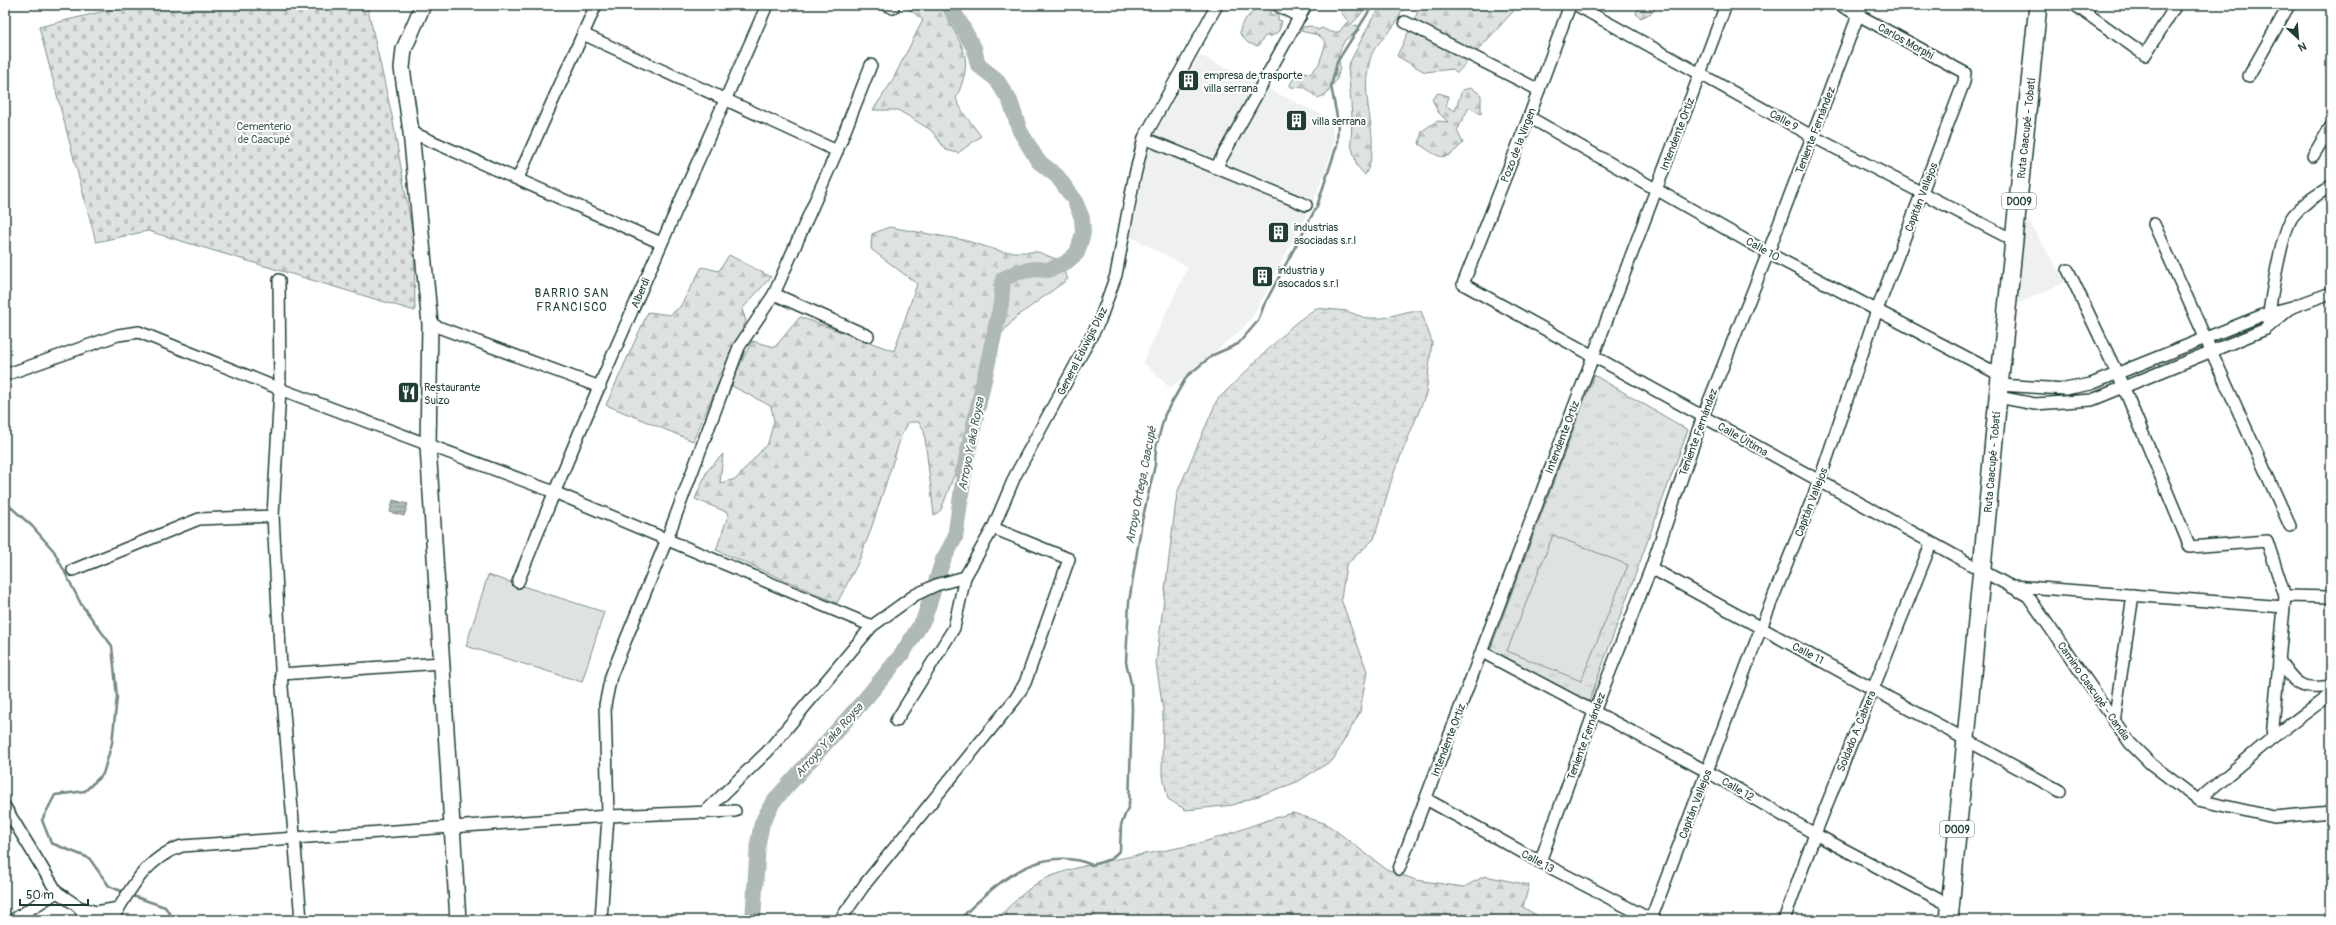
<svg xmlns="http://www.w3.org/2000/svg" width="2336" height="925" font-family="Pangolin,sans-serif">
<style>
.built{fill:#eef1f0}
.forest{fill:url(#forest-firs);stroke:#7e908b}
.wetland{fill:url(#wetland-marsh);stroke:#7e908b}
.cemetery{fill:url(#cemetery-stones);stroke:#7e908b}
.park{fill:url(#park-tufts);stroke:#7e908b}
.pitch{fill:#dee3e2;stroke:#7e908b}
.water{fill:url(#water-rules);stroke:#758883}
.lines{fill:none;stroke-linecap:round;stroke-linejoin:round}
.stream{stroke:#758883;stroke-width:2.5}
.river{stroke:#afbab7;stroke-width:16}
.street-casing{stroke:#1f3d34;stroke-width:14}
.secondary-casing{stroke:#1f3d34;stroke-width:18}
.primary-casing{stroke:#1f3d34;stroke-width:20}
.street{stroke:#fff;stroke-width:11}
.secondary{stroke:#fff;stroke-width:15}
.primary{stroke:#fff;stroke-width:17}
.labels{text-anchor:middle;stroke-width:4;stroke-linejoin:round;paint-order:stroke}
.shield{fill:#fff;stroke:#627771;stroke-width:1}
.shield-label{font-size:10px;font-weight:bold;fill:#1f3d34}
.street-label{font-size:11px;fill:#1f3d34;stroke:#fff}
.poi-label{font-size:11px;fill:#1f3d34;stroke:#fff;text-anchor:start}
.park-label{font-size:11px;fill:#455e57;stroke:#fff}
.neighbourhood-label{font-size:12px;letter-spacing:1px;fill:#1f3d34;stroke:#fff}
.water-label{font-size:12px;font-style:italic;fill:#4a625b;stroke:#fff}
</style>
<defs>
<pattern id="forest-firs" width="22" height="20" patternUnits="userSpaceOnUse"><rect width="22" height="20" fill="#dee3e2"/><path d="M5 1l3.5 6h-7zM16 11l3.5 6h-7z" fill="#bec4c2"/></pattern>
<pattern id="wetland-marsh" width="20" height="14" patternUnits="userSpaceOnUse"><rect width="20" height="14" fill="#dee3e2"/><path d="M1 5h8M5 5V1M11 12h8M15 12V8" fill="none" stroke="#bec4c2"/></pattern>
<pattern id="cemetery-stones" width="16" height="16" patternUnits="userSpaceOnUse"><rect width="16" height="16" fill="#dee3e2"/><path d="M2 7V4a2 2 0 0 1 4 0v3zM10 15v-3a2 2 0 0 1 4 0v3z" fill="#bec4c2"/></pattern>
<pattern id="park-tufts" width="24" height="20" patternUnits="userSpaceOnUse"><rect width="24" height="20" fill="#dee3e2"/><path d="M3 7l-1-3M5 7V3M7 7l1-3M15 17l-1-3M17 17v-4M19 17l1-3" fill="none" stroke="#bec4c2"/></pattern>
<pattern id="water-rules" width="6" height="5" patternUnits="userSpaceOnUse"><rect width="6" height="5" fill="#afbab7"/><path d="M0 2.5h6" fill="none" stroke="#8e9896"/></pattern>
</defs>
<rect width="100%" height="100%" fill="#fff"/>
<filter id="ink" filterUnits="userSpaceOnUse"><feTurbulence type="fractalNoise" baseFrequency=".025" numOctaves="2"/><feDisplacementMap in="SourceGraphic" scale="8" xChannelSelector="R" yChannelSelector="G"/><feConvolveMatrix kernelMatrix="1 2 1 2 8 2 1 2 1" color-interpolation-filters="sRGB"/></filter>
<g filter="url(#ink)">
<g class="built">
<path d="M1199,55L1332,120L1334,141L1328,164L1312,204L1253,316L1240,331L1170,388L1143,362L1188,267L1131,237L1148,147Z"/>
<path d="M2024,213L2065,282L2013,306Z"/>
</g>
<g class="forest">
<path d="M904,5H943L944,11C963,51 975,54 956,99L964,114L981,136L958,153L946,150L931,130L898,110H873L891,83L923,20Z"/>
<path d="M1258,5H1268L1271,9V14L1274,17V14H1278V20L1282,21L1279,31L1272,36H1265L1258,46L1248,43L1240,34C1239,19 1252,16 1258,5Z"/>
<path d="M1342,5H1369L1351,25L1341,12Z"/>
<path d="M1383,5H1405C1401,12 1398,21 1393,27C1376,48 1371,46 1367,76C1363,108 1382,145 1365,175L1357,166L1351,144L1352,116L1348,66L1372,19Z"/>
<path d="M1421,5H1519L1457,73L1453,69L1425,72L1397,56Z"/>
<path d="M1639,5H1656L1653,12L1641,18L1636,14Z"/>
<path d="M1347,22L1350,27L1357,25L1359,30L1345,40L1338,54L1340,67L1337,79L1326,95L1317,98L1306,88L1291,87L1290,85L1293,79L1302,77L1305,72L1310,74L1319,64L1326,43C1319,32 1310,34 1301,31L1303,27L1311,26L1318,30L1322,28L1330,32H1339Z"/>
<path d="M1472,88L1481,95V114L1469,107L1457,131L1463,143C1443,164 1441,158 1419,144L1422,131L1437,121L1448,122L1438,112L1432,99L1438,93L1449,96L1446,106L1455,111L1462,90Z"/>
<path d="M889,227L964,240L1003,252H1038L1056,259L1068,279L1015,318L1002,333L985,361L967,441L941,510L934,515L924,430L919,422H909L902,434L870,532L858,563L837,603L716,550L729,513L695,499L707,471L723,454L720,483L736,479L768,443L774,421L771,406L730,385L752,341L775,347L800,317L894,351L917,284L871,249L872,234Z"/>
<path d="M729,255L771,277L742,309L746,321L693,441L606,405L648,312L670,315L680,307L702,267L719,271Z"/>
<path d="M1293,813L1327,824L1386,869L1416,880L1464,887L1485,876L1529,885L1523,907L1544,920H996C1006,909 1031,885 1044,879C1094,858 1151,856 1203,842C1234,834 1262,820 1293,813Z"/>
</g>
<path class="wetland" d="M1316,308L1346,311L1366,318H1383L1410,311H1421L1432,342L1426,394L1393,475L1374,539L1346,565L1341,599L1367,671L1360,712L1333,760L1297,782L1233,805L1186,810L1168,799L1162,771L1163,709L1156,663L1177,493L1217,400L1293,325Z"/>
<path class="cemetery" d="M129,5H367L392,116L414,242L415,311L148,231L96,242L39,27Z"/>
<path class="park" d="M1594,375L1688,430L1589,702L1490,650Z"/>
<g class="pitch">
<path d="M1553,535L1628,565L1581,681L1507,651Z"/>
<path d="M488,575L604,612L582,682L466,646Z"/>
</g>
<path class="water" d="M393,500L408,504L404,516L390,512Z"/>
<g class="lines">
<g class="stream">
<path d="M5,502L32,526L54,551L81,604L112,646L117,697L112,743L103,774L85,791L55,795L42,820L51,843L89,858L109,886L126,893"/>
<path d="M130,895L165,907L174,920"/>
<path d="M960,920C966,912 974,905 982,898C1012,870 1050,847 1092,865L1111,859L1120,850L1121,825L1129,805L1132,709L1131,683L1126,662L1129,602L1142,521L1155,465L1156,447L1165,414L1187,376L1213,355L1238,344L1258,321L1264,305L1317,206L1337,145L1338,122L1331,86L1337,62L1373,5"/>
</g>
<path class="river" d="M753,920L758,843L762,823L773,802L866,698L902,654L924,619L943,560L955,538L966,460L1001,304L1003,279L1018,272L1035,269L1048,270L1064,264L1077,253L1083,233L1082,218L1074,199L1057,176L1038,161L1020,131L1010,101L996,79L978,65L974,48L950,5"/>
<defs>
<g id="street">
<path d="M887,5L893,8"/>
<path d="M1277,5L1300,17"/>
<path d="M1570,5L1529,117L1463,284L2028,596L2130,743L2151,764L2198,800L2274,817L2331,812"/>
<path d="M1576,5L1812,136L2015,241"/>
<path d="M2075,5L2145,55L2176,5"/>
<path d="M1405,22L1539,90"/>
<path d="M583,34L837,151"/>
<path d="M2249,76L2289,5"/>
<path d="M1529,117L1768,253L2000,375"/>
<path d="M411,132L661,243"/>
<path d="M1144,138L1306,205"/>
<path d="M2313,156L2331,126"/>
<path d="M1216,168L1306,5"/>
<path d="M518,178L596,5"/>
<path d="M2154,224L2290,526"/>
<path d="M2068,270L2124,388L2190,547L2267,541L2285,596L2272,738"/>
<path d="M279,280L280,389L273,516L282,687L301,920"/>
<path d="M774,294L868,336"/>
<path d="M2292,307L2331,293"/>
<path d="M2268,319C2271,299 2282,230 2293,216C2303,203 2317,195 2331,186"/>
<path d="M430,324L600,387"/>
<path d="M5,375L118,335L139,332L280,389L554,492L872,626"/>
<path d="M1998,397L2035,404L2092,400L2266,329L2292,307L2268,313L2091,384L2065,389L2000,385"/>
<path d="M1651,568L2060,791"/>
<path d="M73,570L199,519L273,516"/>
<path d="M518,582C595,388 683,197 767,5"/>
<path d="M2013,586L2284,607"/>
<path d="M2285,596L2331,597"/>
<path d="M1482,652L1708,772L1815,834L1951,906"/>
<path d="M2279,660C2295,684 2301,691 2331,686"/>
<path d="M281,674L441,663"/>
<path d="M896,721L954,628L965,577L993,528L1015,476L1100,320L1116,275L1134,179L1144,138L1217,5"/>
<path d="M2114,722L2133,595"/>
<path d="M1426,799L1540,862L1652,920"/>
<path d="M2198,800L2272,738L2331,694"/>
<path d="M5,807L57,892L79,907L96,912L119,908"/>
<path d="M704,813L767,752L872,626L915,595L936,585L965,577"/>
<path d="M1540,862L1594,712L1651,568L1703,416L1768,253L1862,5"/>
<path d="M1399,869L1726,5"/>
<path d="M79,907L86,920"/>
<path d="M1651,919L1761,628L1819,482L1877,310L1964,82L1965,73L1840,5"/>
<path d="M13,920L57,892"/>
<path d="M112,920C130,889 146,858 182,846L608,816L735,811"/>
<path d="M601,920L608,816L605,705L611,676L667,539L739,347L774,294L837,151L871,65"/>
<path d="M840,920L865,884L1016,698L1025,683L1069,559L993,528"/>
<path d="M1784,920L1815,834L1931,544"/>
</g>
<path id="secondary" d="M423,5L404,49L402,68L411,132L430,324L428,446L458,920"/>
<path id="primary" d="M1949,920L1998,397L2038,5"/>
</defs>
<use href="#street" class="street-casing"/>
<use href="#secondary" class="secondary-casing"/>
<use href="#primary" class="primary-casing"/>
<use href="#street" class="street"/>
<use href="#secondary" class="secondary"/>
<use href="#primary" class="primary"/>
</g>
</g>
<defs>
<symbol id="building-square" viewBox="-11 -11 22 22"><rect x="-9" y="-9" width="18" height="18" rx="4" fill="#1f3d34" stroke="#fff"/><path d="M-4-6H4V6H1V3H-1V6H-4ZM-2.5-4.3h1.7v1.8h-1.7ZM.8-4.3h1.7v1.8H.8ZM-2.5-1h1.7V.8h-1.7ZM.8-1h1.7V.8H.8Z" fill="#fff"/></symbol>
<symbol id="restaurant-square" viewBox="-11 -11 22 22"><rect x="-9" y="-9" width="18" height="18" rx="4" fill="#1f3d34" stroke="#fff"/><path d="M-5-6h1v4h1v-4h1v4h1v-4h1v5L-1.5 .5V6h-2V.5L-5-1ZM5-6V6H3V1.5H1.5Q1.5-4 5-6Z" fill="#fff"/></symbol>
</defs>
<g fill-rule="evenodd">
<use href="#building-square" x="1176" y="68" width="25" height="25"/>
<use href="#building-square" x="1284" y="108" width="25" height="25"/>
<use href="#building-square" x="1266" y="220" width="25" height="25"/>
<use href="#building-square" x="1250" y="264" width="25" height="25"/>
<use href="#restaurant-square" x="396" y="380" width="25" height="25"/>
</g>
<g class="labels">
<g class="shield">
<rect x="2002" y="193" width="34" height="16" rx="3"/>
<rect x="1940" y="821" width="34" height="16" rx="3"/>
</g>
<g class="shield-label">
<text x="2019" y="205">D009</text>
<text x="1957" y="833">D009</text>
</g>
<g class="street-label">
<text transform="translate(1906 41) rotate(29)" y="4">Carlos Morphi</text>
<text transform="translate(1784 120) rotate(29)" y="4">Calle 9</text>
<text transform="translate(2026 128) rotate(-84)" y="4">Ruta Caacupé - Tobatí</text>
<text transform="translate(1815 130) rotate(-69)" y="4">Teniente Fernández</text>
<text transform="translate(1677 134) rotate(-69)" y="4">Intendente Ortiz</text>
<text transform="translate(1518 145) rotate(-69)" y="4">Pozo de la Virgen</text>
<text transform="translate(1921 197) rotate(-69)" y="4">Capitán Vallejos</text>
<text transform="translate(1763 249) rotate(29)" y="4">Calle 10</text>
<text transform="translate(640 293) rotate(-67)" y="4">Alberdi</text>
<text transform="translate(1082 351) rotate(-63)" y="4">General Eduvigis Díaz</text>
<text transform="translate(1698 432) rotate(-70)" y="4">Teniente Fernández</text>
<text transform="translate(1562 437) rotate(-69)" y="4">Intendente Ortiz</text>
<text transform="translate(1743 439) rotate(30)" y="4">Calle Última</text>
<text transform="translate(1992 462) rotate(-85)" y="4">Ruta Caacupé - Tobatí</text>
<text transform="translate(1811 502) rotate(-69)" y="4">Capitán Vallejos</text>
<text transform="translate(1808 653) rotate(28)" y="4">Calle 11</text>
<text transform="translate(2094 691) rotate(55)" y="4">Camino Caacupé - Candia</text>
<text transform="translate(1856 731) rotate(-68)" y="4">Soldado A. Cabrera</text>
<text transform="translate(1586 736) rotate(-70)" y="4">Teniente Fernández</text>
<text transform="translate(1448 740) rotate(-69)" y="4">Intendente Ortiz</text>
<text transform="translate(1738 789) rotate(30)" y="4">Calle 12</text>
<text transform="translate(1695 804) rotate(-69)" y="4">Capitán Vallejos</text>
<text transform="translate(1538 861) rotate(28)" y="4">Calle 13</text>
</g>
<g class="poi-label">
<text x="1204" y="79">empresa de trasporte<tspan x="1204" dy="13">villa serrana</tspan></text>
<text x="1312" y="125">villa serrana</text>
<text x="1294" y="231">industrias<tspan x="1294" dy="13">asociadas s.r.l</tspan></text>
<text x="1278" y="274">industria y<tspan x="1278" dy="13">asocados s.r.l</tspan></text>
<text x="424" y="391">Restaurante<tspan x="424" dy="13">Suizo</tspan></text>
</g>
<g class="park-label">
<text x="264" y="130">Cementerio<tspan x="264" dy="13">de Caacupé</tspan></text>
</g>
<g class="neighbourhood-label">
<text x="572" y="297">BARRIO SAN<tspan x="572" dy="14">FRANCISCO</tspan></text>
</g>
<g class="water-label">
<text transform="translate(971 444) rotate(-79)" y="4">Arroyo Y aka Roysa</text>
<text transform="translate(1141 485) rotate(-79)" y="4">Arroyo Ortega, Caacupé</text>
<text transform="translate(829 740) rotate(-48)" y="4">Arroyo Y aka Roysa</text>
</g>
</g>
<rect width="2336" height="925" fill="none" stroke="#fff" stroke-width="20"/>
<rect x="10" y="10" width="2316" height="905" fill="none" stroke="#1f3d34" stroke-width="1.5" filter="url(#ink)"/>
<g transform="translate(2298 38) rotate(154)" stroke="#ffffff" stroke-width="3" paint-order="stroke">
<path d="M0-3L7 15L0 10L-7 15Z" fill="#1f3d34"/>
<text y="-6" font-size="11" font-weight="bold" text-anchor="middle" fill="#1f3d34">N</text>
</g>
<path d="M20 899v6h68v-6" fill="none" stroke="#1f3d34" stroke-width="2"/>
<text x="26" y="899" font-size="12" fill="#1f3d34" stroke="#ffffff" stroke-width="3" paint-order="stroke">50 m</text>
</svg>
